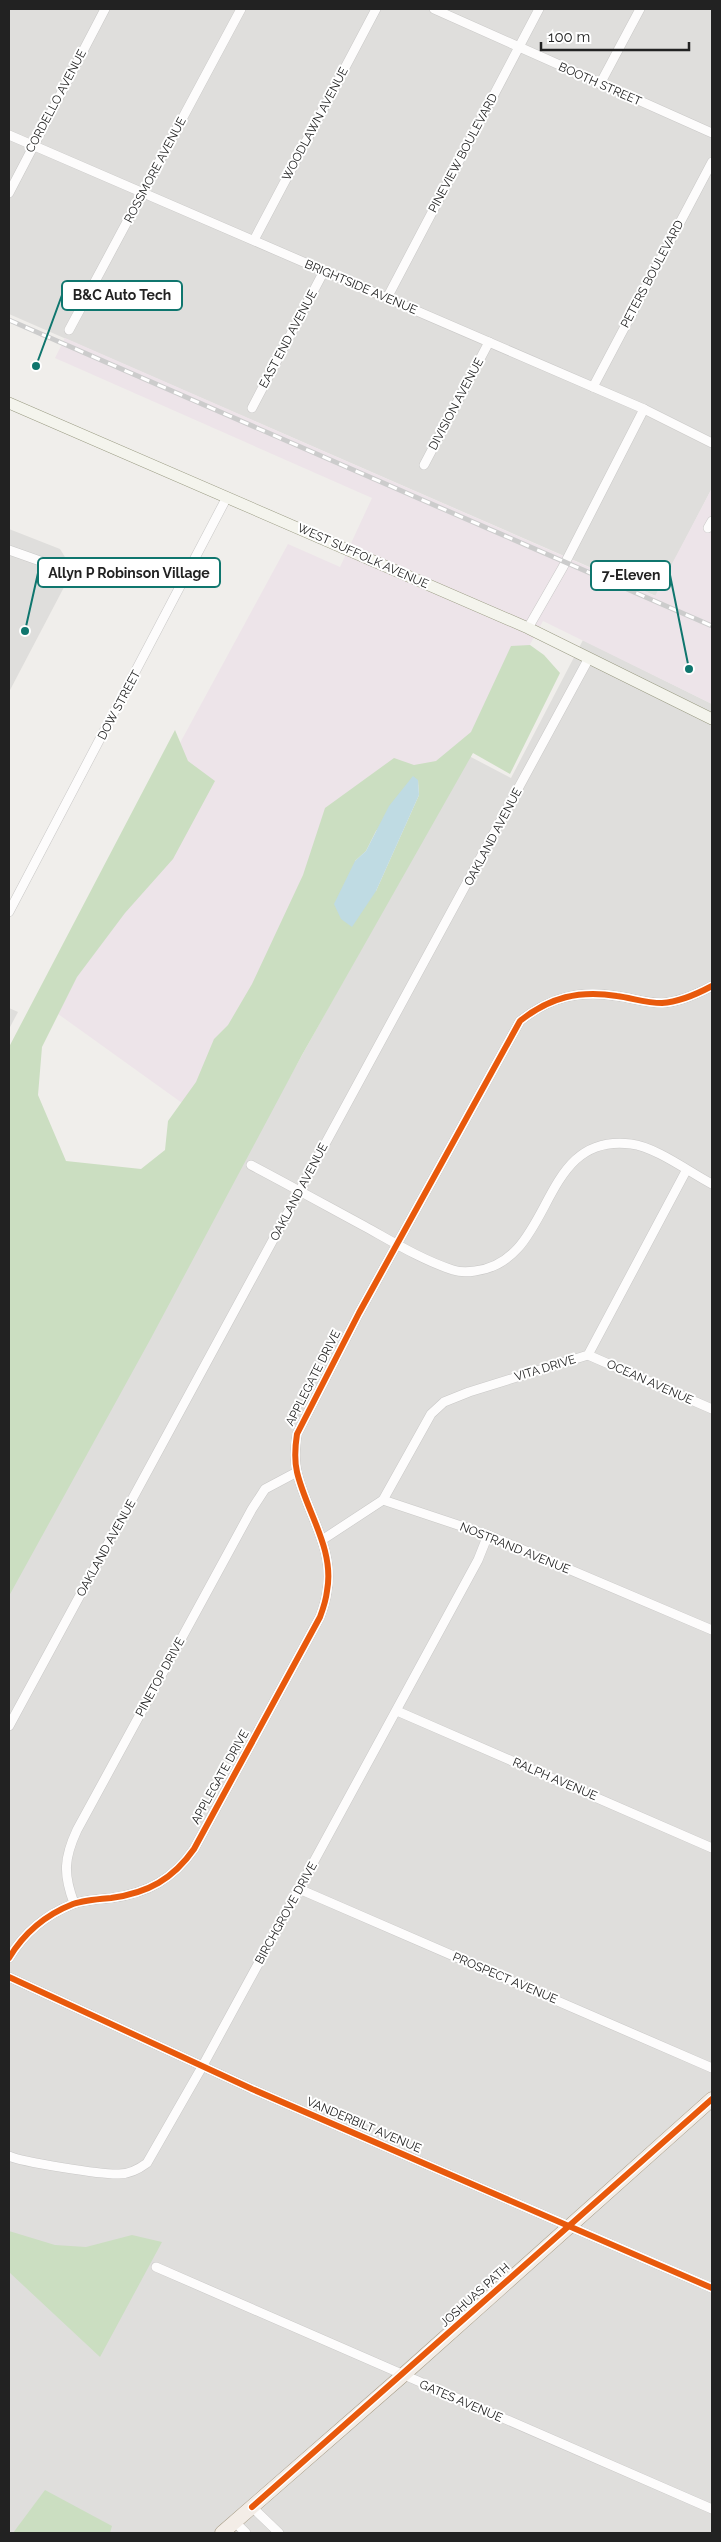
<svg xmlns="http://www.w3.org/2000/svg" width="721" height="2542" font-family="Raleway,sans-serif">
<style>
.residential{fill:#dfdedc}
.industrial{fill:#ede4e9}
.forest{fill:#cbdec1;fill-rule:evenodd}
.water{fill:#bfdbe3}
.lines{fill:none;stroke-linecap:round;stroke-linejoin:round}
.street-casing{stroke:#c9c8c7;stroke-width:10}
.secondary-casing{stroke:#999a82;stroke-width:12}
.primary-casing{stroke:#a79c86;stroke-width:15}
.street{stroke:#fdfcfc;stroke-width:9}
.secondary{stroke:#f4f4ed;stroke-width:11}
.primary{stroke:#f3ede7;stroke-width:14}
.rail-casing{stroke:#ccc;stroke-width:5}
.rail{stroke:#fff;stroke-width:3;stroke-dasharray:9;stroke-linecap:butt}
.cycleway-casing{stroke:#fff;stroke-width:9}
.cycleway{stroke:#e8590c;stroke-width:6}
.labels{text-anchor:middle;stroke-width:4;stroke-linejoin:round;paint-order:stroke}
.street-label{font-size:12px;fill:#222;stroke:#fff}
.leader{fill:none;stroke:#0f766e;stroke-width:2}
.callout-dot{fill:#0f766e;stroke:#fff;stroke-width:2}
.callout{fill:#fff;stroke:#0f766e;stroke-width:2}
.callout-label{font-size:14px;text-anchor:middle;font-weight:bold;fill:#222}
</style>
<rect width="100%" height="100%" fill="#f0eeeb"/>
<g class="residential">
<path d="M9,9H712V488L656,596L9,314Z"/>
<path d="M9,529L60,549L73,570L9,692Z"/>
<path d="M583,640L712,704V2533H9V1580L469,756L511,778Z"/>
<path d="M9,1008L18,1012L9,1029Z"/>
</g>
<path class="industrial" d="M65,338L655,596L712,488V704L543,621L444,799L387,768L196,1113L40,1001L288,544L340,567L372,498L55,358Z"/>
<g class="forest">
<path d="M530,645L544,655L560,673L510,774L473,753L302,1055L150,1340L9,1596V1047L175,730L188,761L215,781L173,859L125,913L77,977L42,1047L38,1095L66,1161L141,1169L165,1150L168,1121L196,1082L214,1039L228,1025L252,984L303,875L325,808L394,758L414,765L436,761L471,732L511,646ZM418,780L419,795L376,891L355,861L366,851L376,831Z"/>
<path d="M9,2231L55,2245L86,2247L132,2235L162,2242L100,2357L9,2272Z"/>
<path d="M45,2490L112,2526L110,2533H13Z"/>
</g>
<path class="water" d="M413,776L418,780L419,795L376,891L352,927L341,919L334,904L355,861L366,851L389,806Z"/>
<g class="lines">
<defs>
<g id="street">
<path d="M434,9L712,133"/>
<path d="M600,84L640,9"/>
<path d="M9,135L644,409L712,443"/>
<path d="M9,193L105,9"/>
<path d="M254,240L376,9"/>
<path d="M387,298L539,9"/>
<path d="M69,330L241,9"/>
<path d="M593,387L712,162"/>
<path d="M252,408L324,271"/>
<path d="M424,465L489,342"/>
<path d="M708,528L712,521"/>
<path d="M9,550L43,562"/>
<path d="M528,628L563,567L644,409"/>
<path d="M9,912L227,497"/>
<path d="M251,1165C289,1185 327,1206 364,1226C393,1242 422,1260 453,1270C459,1272 469,1272 475,1271C556,1261 537,1132 631,1144C656,1147 689,1172 712,1184"/>
<path d="M588,1355L712,1409"/>
<path d="M383,1500L431,1414L444,1402L469,1392L588,1355L686,1171"/>
<path d="M322,1540L383,1500L488,1535L712,1630"/>
<path d="M397,1711L712,1848"/>
<path d="M9,1726L589,658"/>
<path d="M299,1889L712,2068"/>
<path d="M74,1903C63,1874 64,1858 77,1830L252,1509L265,1489L297,1472"/>
<path d="M9,1958C24,1933 45,1915 73,1904C84,1900 99,1899 111,1898C148,1893 173,1879 194,1849L320,1617C323,1609 326,1600 327,1591C335,1549 306,1511 297,1472C294,1459 295,1447 297,1434L359,1313L520,1021C550,997 579,990 617,996C632,998 646,1003 662,1003C680,1002 697,994 712,986"/>
<path d="M9,1977L252,2089L712,2288"/>
<path d="M9,2156C21,2162 104,2175 119,2174C130,2174 139,2169 147,2163L202,2067L478,1560L488,1535"/>
<path d="M156,2267L712,2509"/>
<path d="M252,2507L279,2533"/>
<path d="M235,2522L246,2533"/>
</g>
<path id="secondary" d="M9,403L528,628L712,719"/>
<path id="primary" d="M222,2533L402,2376L712,2099"/>
</defs>
<use href="#street" class="street-casing"/>
<use href="#secondary" class="secondary-casing"/>
<use href="#primary" class="primary-casing"/>
<use href="#street" class="street"/>
<use href="#secondary" class="secondary"/>
<use href="#primary" class="primary"/>
<defs>
<path id="rail" d="M9,320L712,626"/>
</defs>
<use href="#rail" class="rail-casing"/>
<use href="#rail" class="rail"/>
<defs>
<g id="cycleway">
<path d="M9,1958C24,1933 45,1915 73,1904C84,1900 99,1899 111,1898C148,1893 173,1879 194,1849L320,1617C323,1609 326,1600 327,1591C335,1549 306,1511 297,1472C294,1459 295,1447 297,1434L359,1313L520,1021C550,997 579,990 617,996C632,998 646,1003 662,1003C680,1002 697,994 712,986"/>
<path d="M9,1977L252,2089L712,2288"/>
<path d="M252,2507L712,2099"/>
</g>
</defs>
<use href="#cycleway" class="cycleway-casing"/>
<use href="#cycleway" class="cycleway"/>
</g>
<g class="labels">
<g class="street-label">
<text transform="translate(600 84) rotate(24)" y="4">BOOTH STREET</text>
<text transform="translate(56 101) rotate(-62)" y="4">CORDELLO AVENUE</text>
<text transform="translate(315 124) rotate(-62)" y="4">WOODLAWN AVENUE</text>
<text transform="translate(463 153) rotate(-62)" y="4">PINEVIEW BOULEVARD</text>
<text transform="translate(155 170) rotate(-62)" y="4">ROSSMORE AVENUE</text>
<text transform="translate(652 274) rotate(-62)" y="4">PETERS BOULEVARD</text>
<text transform="translate(361 287) rotate(23)" y="4">BRIGHTSIDE AVENUE</text>
<text transform="translate(288 339) rotate(-62)" y="4">EAST END AVENUE</text>
<text transform="translate(456 404) rotate(-62)" y="4">DIVISION AVENUE</text>
<text transform="translate(363 556) rotate(24)" y="4">WEST SUFFOLK AVENUE</text>
<text transform="translate(119 705) rotate(-62)" y="4">DOW STREET</text>
<text transform="translate(493 837) rotate(-62)" y="4">OAKLAND AVENUE</text>
<text transform="translate(299 1192) rotate(-62)" y="4">OAKLAND AVENUE</text>
<text transform="translate(545 1368) rotate(-17)" y="4">VITA DRIVE</text>
<text transform="translate(313 1378) rotate(-63)" y="4">APPLEGATE DRIVE</text>
<text transform="translate(650 1382) rotate(24)" y="4">OCEAN AVENUE</text>
<text transform="translate(106 1548) rotate(-61)" y="4">OAKLAND AVENUE</text>
<text transform="translate(515 1548) rotate(22)" y="4">NOSTRAND AVENUE</text>
<text transform="translate(160 1677) rotate(-61)" y="4">PINETOP DRIVE</text>
<text transform="translate(220 1777) rotate(-61)" y="4">APPLEGATE DRIVE</text>
<text transform="translate(555 1779) rotate(23)" y="4">RALPH AVENUE</text>
<text transform="translate(286 1913) rotate(-61)" y="4">BIRCHGROVE DRIVE</text>
<text transform="translate(505 1978) rotate(23)" y="4">PROSPECT AVENUE</text>
<text transform="translate(364 2125) rotate(23)" y="4">VANDERBILT AVENUE</text>
<text transform="translate(475 2295) rotate(-42)" y="4">JOSHUAS PATH</text>
<text transform="translate(461 2401) rotate(23)" y="4">GATES AVENUE</text>
</g>
</g>
<path class="leader" d="M36 366L62 295M25 631L38 573M689 669L670 575"/>
<g class="callout-dot">
<circle cx="36" cy="366" r="5"/>
<circle cx="25" cy="631" r="5"/>
<circle cx="689" cy="669" r="5"/>
</g>
<g class="callout">
<rect x="62" y="281" width="120" height="29" rx="5"/>
<rect x="38" y="558" width="182" height="29" rx="5"/>
<rect x="591" y="561" width="79" height="29" rx="5"/>
</g>
<g class="callout-label">
<text x="122" y="300">B&amp;C Auto Tech</text>
<text x="129" y="578">Allyn P Robinson Village</text>
<text x="631" y="580">7-Eleven</text>
</g>
<rect width="721" height="2542" fill="none" stroke="#222222" stroke-width="20"/>
<path d="M541 42v8h148v-8" fill="none" stroke="#222222" stroke-width="2.5"/>
<text x="548" y="42" font-size="15" fill="#222222" stroke="#ffffff" stroke-width="4" paint-order="stroke">100 m</text>
</svg>
